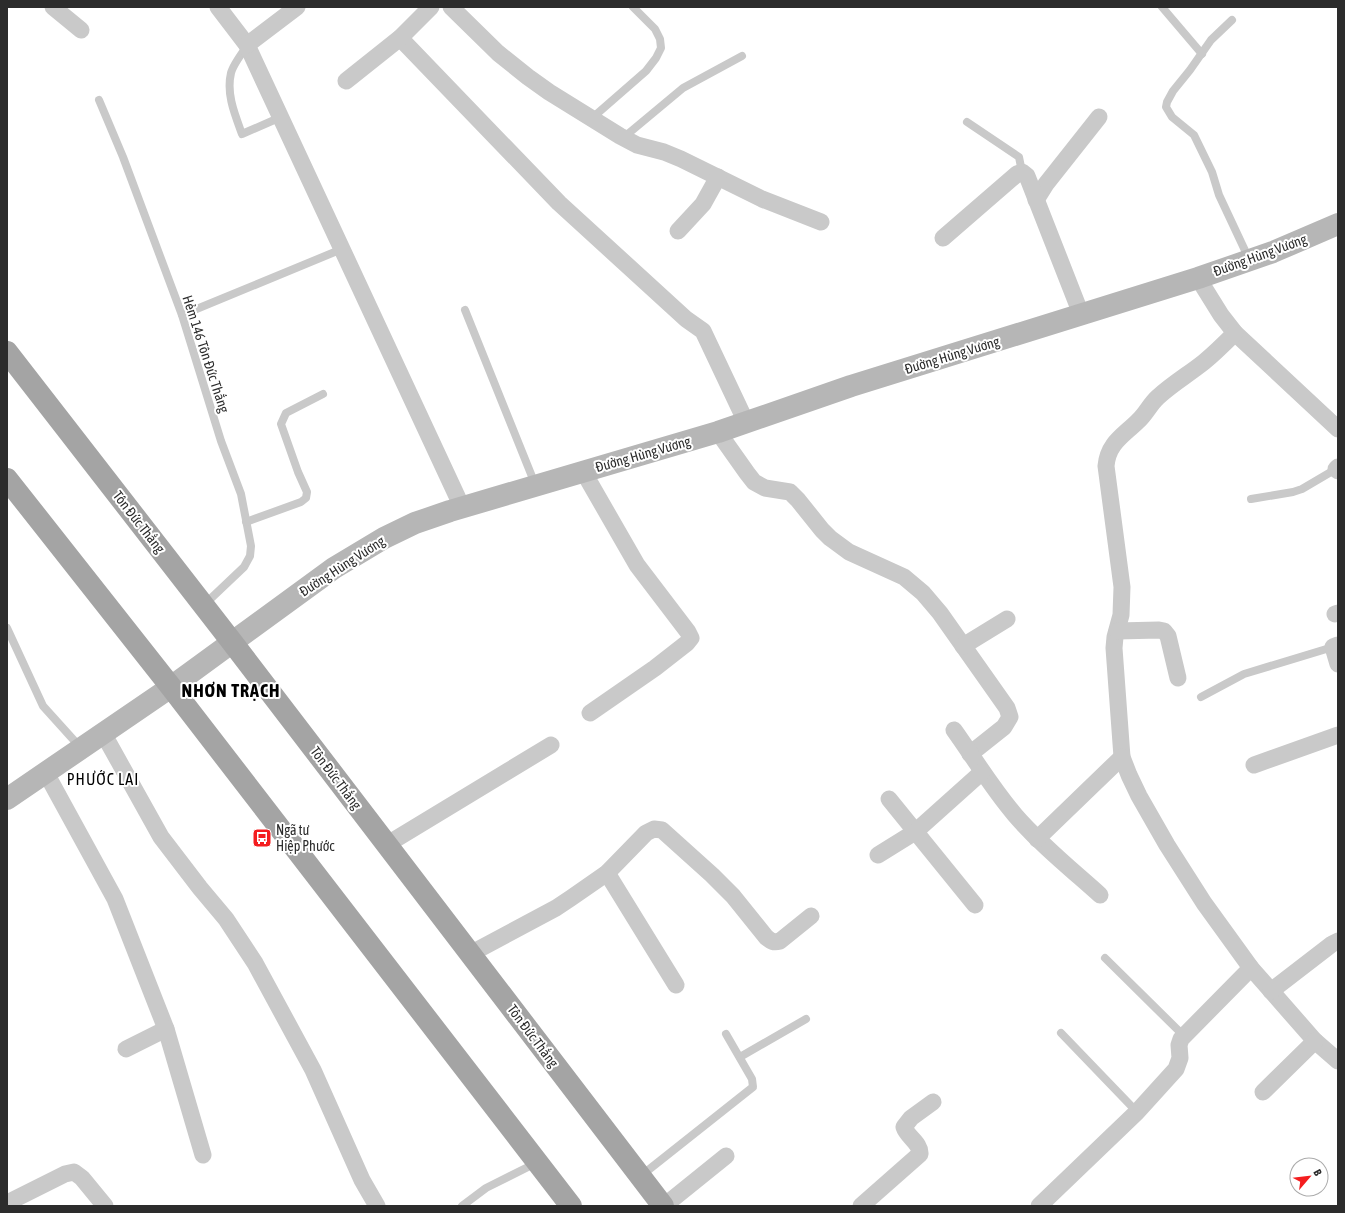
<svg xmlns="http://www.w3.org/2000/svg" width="1345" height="1213" font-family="'Asap Condensed',sans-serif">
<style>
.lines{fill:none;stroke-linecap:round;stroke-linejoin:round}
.lane{stroke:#c9c9c9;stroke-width:8}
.street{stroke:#c9c9c9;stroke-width:17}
.secondary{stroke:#b6b6b6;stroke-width:22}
.primary{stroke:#a4a4a4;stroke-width:22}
.labels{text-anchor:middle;stroke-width:4;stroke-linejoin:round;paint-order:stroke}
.street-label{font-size:14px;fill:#2c2c2c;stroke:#fff}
.poi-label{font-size:14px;fill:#2c2c2c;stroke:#fff;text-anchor:start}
.quarter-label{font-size:16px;letter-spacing:1px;fill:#000;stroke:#fff}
.district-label{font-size:18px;font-weight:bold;letter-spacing:1px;fill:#000;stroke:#fff}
</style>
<rect width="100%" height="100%" fill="#fff"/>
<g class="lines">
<g class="lane">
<path d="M1162,7L1202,54"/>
<path d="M1232,20L1211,40L1190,70L1173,91L1167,102L1166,107L1172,117L1194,135L1212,172L1219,195L1249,259"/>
<path d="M247,46C242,53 233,65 231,73C226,94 235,115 242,134L281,117"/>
<path d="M99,100L123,157L182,315L221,441L241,494L251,546L250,556L244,567L205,604"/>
<path d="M591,119L646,71L656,58L661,48L660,39L655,29L633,7"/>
<path d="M967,122L1019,157L1022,172"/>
<path d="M623,138L683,88L742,56"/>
<path d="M465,310L535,484"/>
<path d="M182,315L342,249"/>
<path d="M1251,499L1293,492L1302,489L1336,469"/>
<path d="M246,522L301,502L306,498L307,492L298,472L281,424L286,413L323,394"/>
<path d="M7,628L43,706L80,747"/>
<path d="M1201,697L1244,674L1333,647"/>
<path d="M1105,958L1184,1036"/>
<path d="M1061,1033L1137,1112"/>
<path d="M740,1057L806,1019"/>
<path d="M642,1175L753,1087L752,1079L726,1034"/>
<path d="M462,1206L486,1188L536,1163"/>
</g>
<g class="street">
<path d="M53,7L81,30"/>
<path d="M218,7L247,45L462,507"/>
<path d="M451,7L498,53L528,77L549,92L620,136L637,145L664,152L681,159L762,199L821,222"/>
<path d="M400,38L559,203L686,319L703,331L746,422"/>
<path d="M247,45L297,7"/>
<path d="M346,81L400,38L431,7"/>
<path d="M1036,200L1046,184L1099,117"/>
<path d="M678,231L703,204L718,177"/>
<path d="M943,238L1017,174L1022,172L1027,176L1081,314"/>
<path d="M1198,278L1221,315L1235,333L1338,429"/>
<path d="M1235,333C1225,343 1215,353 1204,362C1189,374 1172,384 1158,397C1150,404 1146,414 1138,421C1123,436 1108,443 1106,466L1122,587L1121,615L1115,637L1114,648L1122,757L1129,775L1139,796L1167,845L1204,903L1251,968L1315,1041L1338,1061"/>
<path d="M718,432L747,473L754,482L765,488L790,492L798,500L822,530L830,538L849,552L904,577L923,593L940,613L1007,708L1010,717L1004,727L970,754"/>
<path d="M1338,467L1336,469L1338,471"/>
<path d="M583,471L637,565L688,632L691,638L687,643L655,668L590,713"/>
<path d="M1335,614L1338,613"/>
<path d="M1117,631L1159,630L1164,631L1168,636L1178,678"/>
<path d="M1338,645L1333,647L1338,664"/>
<path d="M963,646L1007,619"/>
<path d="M954,730C974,758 992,788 1015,815C1040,844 1071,869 1100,895"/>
<path d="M103,733L161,837L200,888L226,919L255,963L313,1070L362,1180L377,1206"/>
<path d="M1254,765L1338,735"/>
<path d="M46,773L115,899L166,1029L203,1155"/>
<path d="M889,799L975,905"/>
<path d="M1037,839L1122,757"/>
<path d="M386,845L551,745"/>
<path d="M878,855L915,832L982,772"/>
<path d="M607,873L676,985"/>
<path d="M470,954L556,908L571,898L607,873L646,833L654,829L662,830L712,875L733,896L766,937C771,941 773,943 780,941L811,916"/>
<path d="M1271,991L1332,944L1338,941"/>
<path d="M126,1049L166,1029"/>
<path d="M1263,1092L1315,1041"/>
<path d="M7,1203L65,1174L74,1172L82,1178L105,1206"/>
<path d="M664,1206L726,1156"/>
<path d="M861,1206L920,1154C921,1143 907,1137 904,1127L911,1118L933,1102"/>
<path d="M1039,1206L1137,1112L1176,1069L1180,1058L1179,1045L1181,1039L1251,968"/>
</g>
<path class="secondary" d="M7,799L171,687L334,568L384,538L415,523L450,511L718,432L851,386L1198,278L1273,252L1338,224"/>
<g class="primary">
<path d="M7,352L232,642L663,1206"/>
<path d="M7,479L171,687L571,1206"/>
</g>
</g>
<defs>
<symbol id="bus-square" viewBox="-11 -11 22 22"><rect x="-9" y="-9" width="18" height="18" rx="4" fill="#f41d1f" stroke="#fff"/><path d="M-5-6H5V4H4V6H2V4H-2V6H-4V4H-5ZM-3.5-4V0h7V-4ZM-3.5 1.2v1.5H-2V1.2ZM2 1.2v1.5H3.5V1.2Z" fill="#fff"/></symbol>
</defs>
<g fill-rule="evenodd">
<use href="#bus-square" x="251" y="827" width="22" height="22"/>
</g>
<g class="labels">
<g class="street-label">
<text transform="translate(1260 255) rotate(-20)" y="5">Đường Hùng Vương</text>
<text transform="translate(206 354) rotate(72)" y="5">Hẻm 146 Tôn Đức Thắng</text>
<text transform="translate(952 355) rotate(-17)" y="5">Đường Hùng Vương</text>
<text transform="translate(643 454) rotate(-16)" y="5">Đường Hùng Vương</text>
<text transform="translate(139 522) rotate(52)" y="5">Tôn Đức Thắng</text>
<text transform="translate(342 566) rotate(-33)" y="5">Đường Hùng Vương</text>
<text transform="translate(336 778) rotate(53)" y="5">Tôn Đức Thắng</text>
<text transform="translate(533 1036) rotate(53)" y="5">Tôn Đức Thắng</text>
</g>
<g class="poi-label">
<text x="276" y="835">Ngã tư<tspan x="276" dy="16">Hiệp Phước</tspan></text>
</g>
<g class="quarter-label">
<text x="103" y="785">PHƯỚC LAI</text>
</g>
<g class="district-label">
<text x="231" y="697">NHƠN TRẠCH</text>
</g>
</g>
<rect width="1345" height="1213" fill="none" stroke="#2c2c2c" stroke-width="16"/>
<g transform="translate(1309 1177) rotate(62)"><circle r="19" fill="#ffffff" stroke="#ababab"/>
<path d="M0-3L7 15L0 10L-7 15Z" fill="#f41d1f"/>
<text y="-6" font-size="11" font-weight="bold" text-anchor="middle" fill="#2c2c2c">B</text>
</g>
</svg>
